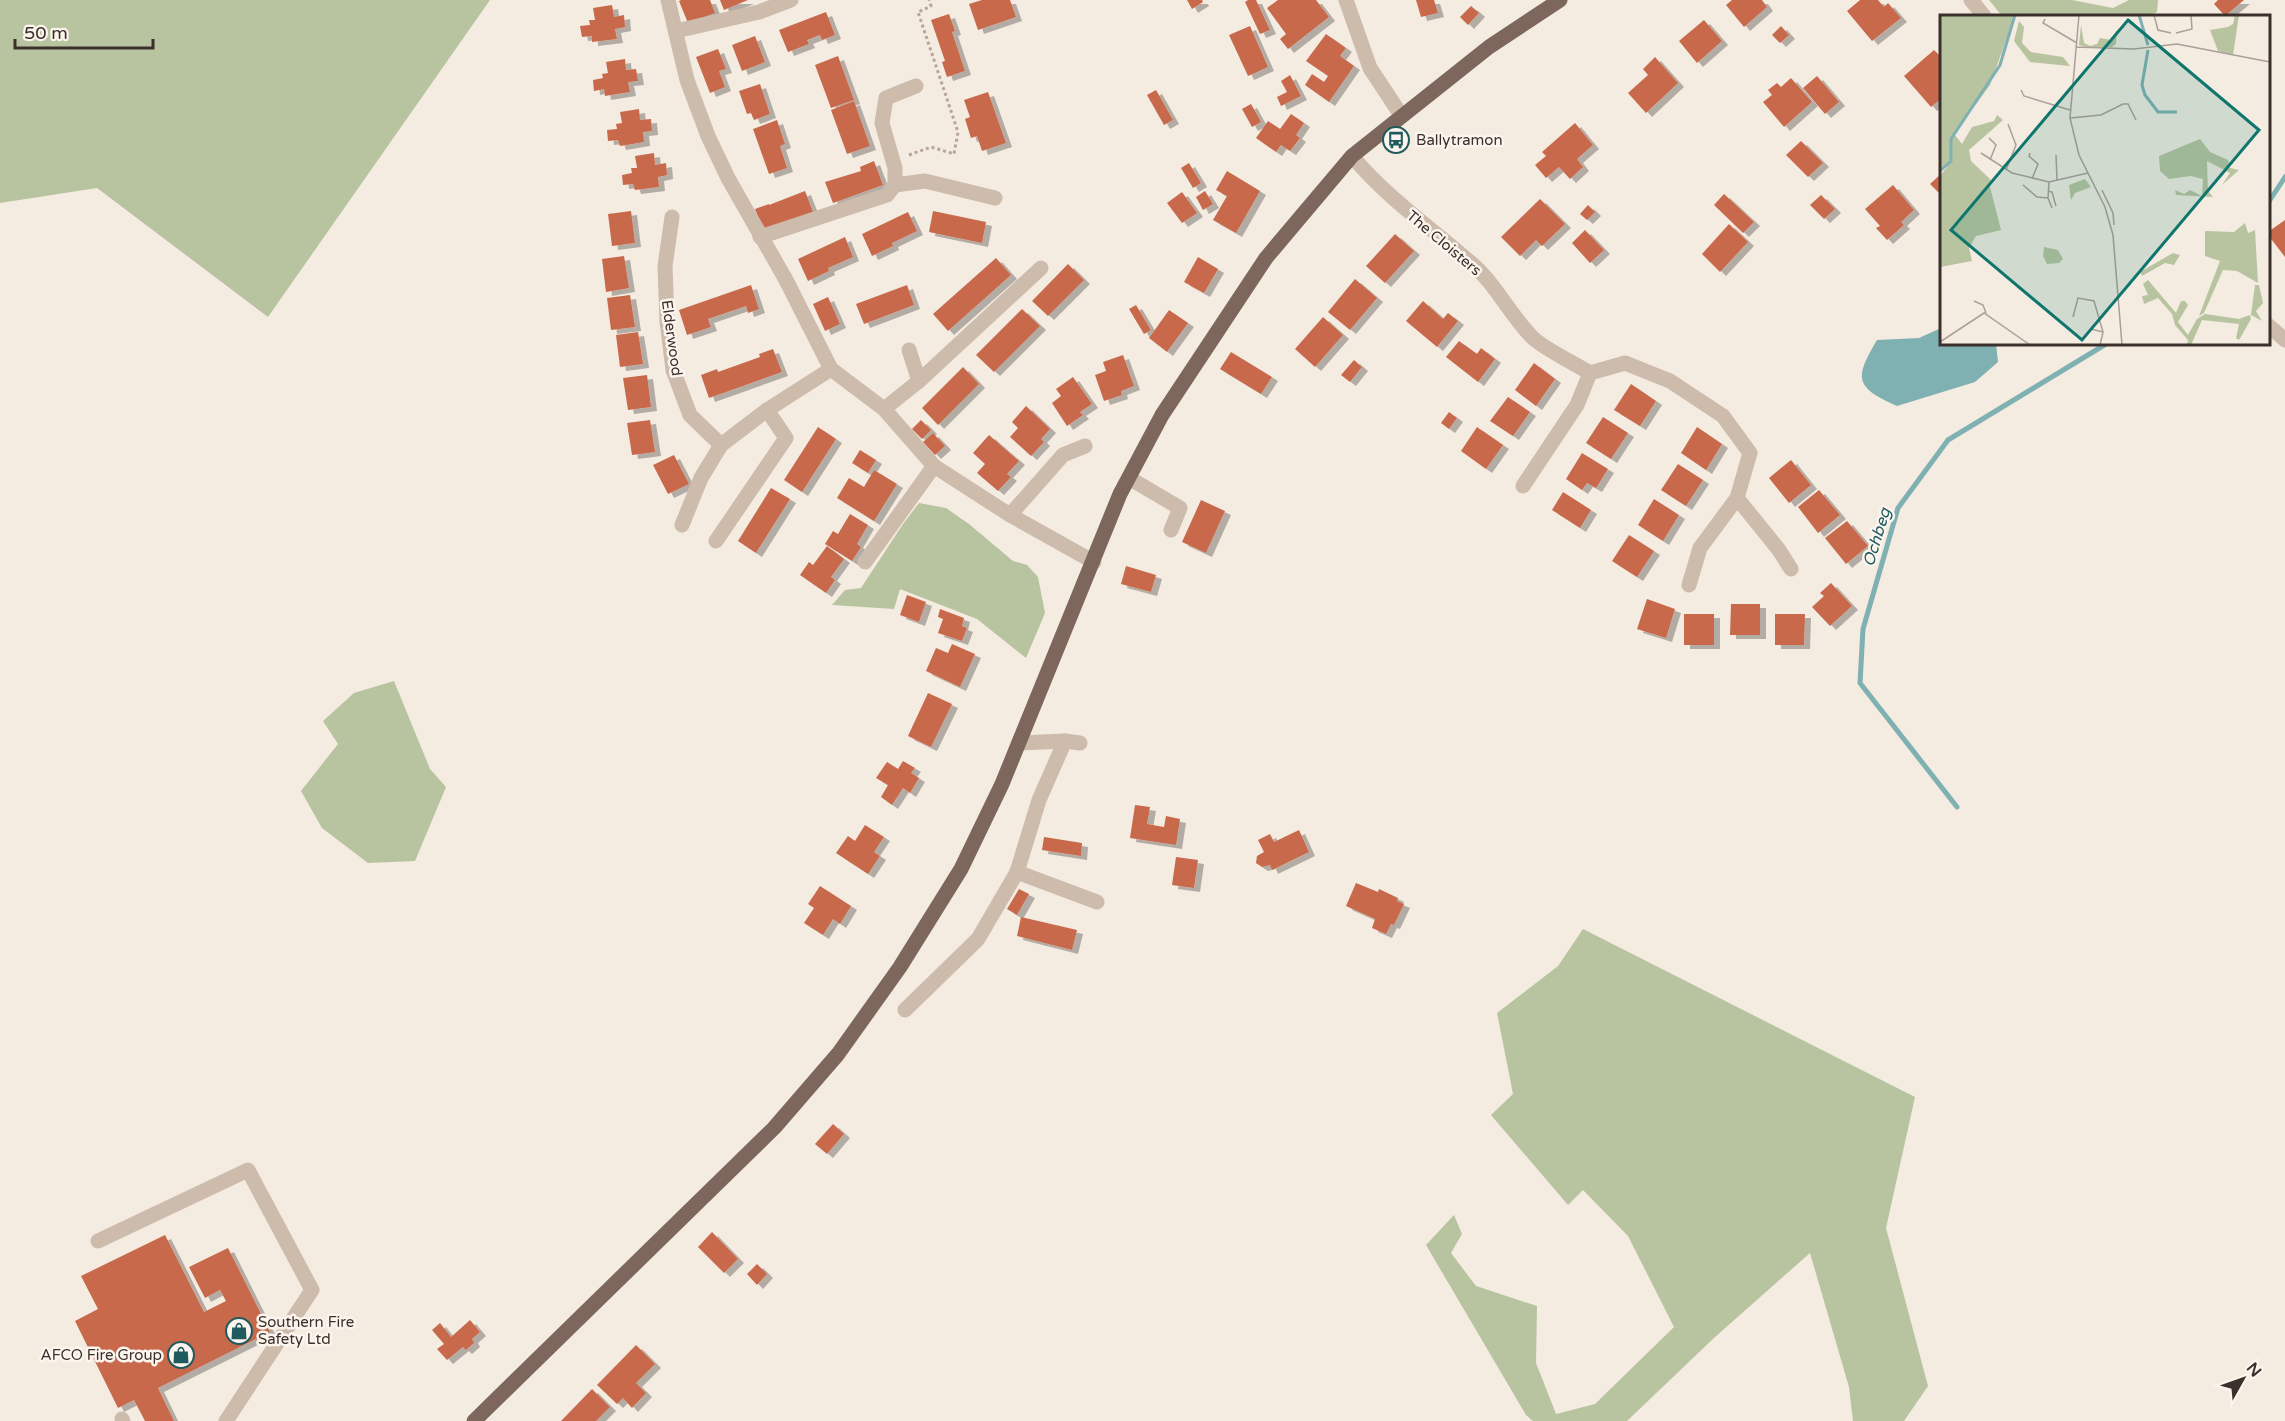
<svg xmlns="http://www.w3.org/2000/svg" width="2285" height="1421" font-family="'Varela Round',sans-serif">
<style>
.green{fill:#b8c4a0}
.water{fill:#7fb0b2}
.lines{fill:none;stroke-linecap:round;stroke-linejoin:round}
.stream{stroke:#7fb0b2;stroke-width:5}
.building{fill:#c8694b;filter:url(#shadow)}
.path{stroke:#b9a596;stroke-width:3;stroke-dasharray:3 3;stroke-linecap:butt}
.minor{stroke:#cdbbac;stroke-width:15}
.major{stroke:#7d675c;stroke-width:15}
.labels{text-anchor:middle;stroke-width:5;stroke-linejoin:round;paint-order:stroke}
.poi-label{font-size:15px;fill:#3b302b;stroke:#fbf5ee;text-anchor:start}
.street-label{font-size:15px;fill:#3b302b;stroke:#fbf5ee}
.water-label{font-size:16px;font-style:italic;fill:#1f5a5e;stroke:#fbf5ee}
.inset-river{fill:none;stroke:#7fb0b2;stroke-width:3}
.inset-road{fill:none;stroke:#aaa098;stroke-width:1.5}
.view{fill:#0f766e;fill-opacity:0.15;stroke:#0f766e;stroke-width:3}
.inset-edge{fill:none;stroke:#3b302b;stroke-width:3}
</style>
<defs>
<filter id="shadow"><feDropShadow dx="6" dy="4" stdDeviation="0" flood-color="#0004"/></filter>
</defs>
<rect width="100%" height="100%" fill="#f4ebe1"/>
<g class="green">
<path d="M0,0H490L268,317L97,188L0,203Z"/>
<path d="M1989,0H2072L2113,8L2129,0H2158L2157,12L2149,16H2002Z"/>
<path d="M919,503L946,508L969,524L1013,561L1027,565L1038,577L1045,613L1026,658L977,619L900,589L894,609L832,605L845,590L861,588L903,524Z"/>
<path d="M394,681L430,769L446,787L415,861L368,863L322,828L301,791L338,744L323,721L354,693Z"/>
<path d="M1583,929L1915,1097L1886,1228L1928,1386L1904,1421H1853L1849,1387L1810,1253L1715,1337L1627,1421H1533L1526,1415L1426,1245L1454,1215L1462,1234L1451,1253L1476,1286L1537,1306L1536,1363L1556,1414L1595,1404L1674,1327L1628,1236L1583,1190L1568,1205L1491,1115L1513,1094L1497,1013L1558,966Z"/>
</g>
<path class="water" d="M1941,328L1942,344H1996L1998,362L1975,382L1897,406C1855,387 1854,379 1877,340L1919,338Z"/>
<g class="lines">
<g class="stream">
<path d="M2268,203L2285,177"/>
<path d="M1957,807L1860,683L1863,629L1898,508L1948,440L2106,344"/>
</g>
</g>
<g class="building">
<path d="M681,0H710L715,13L688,23L679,1Z"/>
<path d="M720,0H748L724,10Z"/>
<path d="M982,0H1010L1016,17L978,30L969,4Z"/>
<path d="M1187,0H1202L1203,2L1192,9Z"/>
<path d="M1248,0H1256L1270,30L1260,34L1245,2Z"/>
<path d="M1278,0H1316L1329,17L1288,49L1280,39L1286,34L1267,8Z"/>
<path d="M1416,0H1434L1438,13L1421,17Z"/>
<path d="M1732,0H1762L1767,7L1744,27L1726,5Z"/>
<path d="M1860,0H1878L1884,7L1888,3L1901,18L1872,41L1847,11Z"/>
<path d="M2218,0H2244L2225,16L2214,4Z"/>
<path d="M612,5L614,17L624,15L625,27L615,29L617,39L592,42V36L582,37L580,26L590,25L589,20H595L593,8Z"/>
<path d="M1471,6L1479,13L1468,25L1460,17Z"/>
<path d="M826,12L835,35L822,40L820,35L807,40L809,44L788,52L779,30Z"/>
<path d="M949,14L955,31L952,32L965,71L947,77L942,62L945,61L931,20Z"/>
<path d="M1704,20L1722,41L1697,63L1679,41Z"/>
<path d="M1250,26L1268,67L1248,76L1229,35Z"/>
<path d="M1781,26L1789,35L1780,43L1772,35Z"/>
<path d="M1326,34L1346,48L1340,56L1354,66L1329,102L1305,85L1312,74L1324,82L1328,76L1306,61Z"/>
<path d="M755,36L765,62L742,71L732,45Z"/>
<path d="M718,49L726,69L719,71L725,87L710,93L696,57Z"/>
<path d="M1934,50L1942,58V98L1931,107L1904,76Z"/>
<path d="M838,56L854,100L831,108L815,65Z"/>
<path d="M1655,57L1678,83L1646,113L1628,93L1648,75L1643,69Z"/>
<path d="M625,59L626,70L636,69L638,81L628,82L630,92L605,96L604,89L594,91L593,80L603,78L602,74L608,73L606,62Z"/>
<path d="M1290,75L1301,96L1281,106L1277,97L1287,92L1281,81Z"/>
<path d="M1817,76L1839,102L1825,114L1803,88Z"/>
<path d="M1791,78L1812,102L1784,127L1763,102L1772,95L1768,90L1777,83L1781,87Z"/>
<path d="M760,84L770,114L754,120L751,113L747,114L739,91Z"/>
<path d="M1156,90L1173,120L1164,125L1147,95Z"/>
<path d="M988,92L1006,143L982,151L977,136L971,138L965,119L970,117L964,100Z"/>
<path d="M854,101L870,146L847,154L831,110Z"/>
<path d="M1251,104L1261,122L1252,127L1242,109Z"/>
<path d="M639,109L640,120L651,119L652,131L643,132L644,142L620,146L618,140L608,141L607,130L617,129L616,124L622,123L620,112Z"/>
<path d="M1291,114L1304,123L1296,135L1300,138L1290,151L1281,145L1276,152L1256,138L1268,121L1280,129Z"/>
<path d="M777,120L785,144L780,146L787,168L769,174L753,129Z"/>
<path d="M1575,123L1593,145L1577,159L1583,167L1570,179L1559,167L1546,178L1535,165L1546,156L1542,152Z"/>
<path d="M1801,141L1823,163L1808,177L1786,155Z"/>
<path d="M654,153L655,165L666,163L667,175L658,177L659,187L635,190L633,184L623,185L622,175L632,173L631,168H637L635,156Z"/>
<path d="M874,161L883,185L833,203L825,182L861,171L860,167Z"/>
<path d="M1189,163L1201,183L1193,188L1181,168Z"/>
<path d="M1227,171L1260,191L1236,233L1213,220L1227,196L1216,190Z"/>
<path d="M1942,173V196L1930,184Z"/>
<path d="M1893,185L1914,210L1901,222L1904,225L1887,240L1876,228L1880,226L1865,209Z"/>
<path d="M805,191L813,212L763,230L755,209L769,204V205Z"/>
<path d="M1205,191L1213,204L1203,210L1196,197Z"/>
<path d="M1182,192L1197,213L1182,223L1167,203Z"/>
<path d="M1724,194L1754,222L1743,233L1714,205Z"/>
<path d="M1821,195L1835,209L1824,219L1810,205Z"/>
<path d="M1540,199L1565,224L1542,246L1536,240L1520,256L1501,237Z"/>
<path d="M1588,205L1595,212L1587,220L1580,214Z"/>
<path d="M631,211L635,243L612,246L608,214Z"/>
<path d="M933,211L986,222L982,243L929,232Z"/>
<path d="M908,212L917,231L892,243L893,246L872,256L862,234Z"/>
<path d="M2285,220V257L2268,235V232Z"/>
<path d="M1729,224L1748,242L1720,272L1702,254Z"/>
<path d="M1585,230L1604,250L1590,263L1572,243Z"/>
<path d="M1395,234L1414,251L1385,283L1366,266Z"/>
<path d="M845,237L853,257L828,268L829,271L808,281L798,259Z"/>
<path d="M624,256L629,288L606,292L602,259Z"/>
<path d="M1198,257L1218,269L1204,293L1184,282Z"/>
<path d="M996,258L1011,275L948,331L933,314Z"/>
<path d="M1068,264L1084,280L1048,316L1032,301Z"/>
<path d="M1355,279L1377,298L1350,330L1328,312Z"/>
<path d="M751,285L759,309L748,313L746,306L708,319L711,327L687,335L679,310Z"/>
<path d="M907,285L914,305L864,324L856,304Z"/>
<path d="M630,295L635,327L611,330L607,298Z"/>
<path d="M828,297L840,324L825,331L813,304Z"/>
<path d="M1423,301L1443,319L1448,313L1458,321L1437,347L1406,321Z"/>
<path d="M1136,305L1151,330L1144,334L1129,309Z"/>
<path d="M1022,309L1040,326L994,372L976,355Z"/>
<path d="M1169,310L1188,323L1167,352L1149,338Z"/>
<path d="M1323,317L1343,335L1315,367L1295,349Z"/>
<path d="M638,332L643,364L620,367L616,335Z"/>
<path d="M1459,341L1477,354L1481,348L1495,359L1478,382L1446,357Z"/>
<path d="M773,349L782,372L709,398L701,375L717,369L718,372L760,357L759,354Z"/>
<path d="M1231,352L1272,377L1261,394L1220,369Z"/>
<path d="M1123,355L1134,386L1121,391L1122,395L1104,401L1095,375L1106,371L1103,362Z"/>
<path d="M1354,360L1362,367L1350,382L1341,375Z"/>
<path d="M1534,363L1555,379L1536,406L1515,390Z"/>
<path d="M963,367L979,384L938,425L922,408Z"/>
<path d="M647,375L651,407L628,410L623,378Z"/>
<path d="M1073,377L1092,404L1080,412L1083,415L1067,426L1052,403L1061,396L1056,389Z"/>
<path d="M1631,384L1656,401L1640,426L1614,410Z"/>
<path d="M1508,397L1530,412L1513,436L1490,421Z"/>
<path d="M1026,406L1050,429L1041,439L1044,442L1031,456L1010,437L1018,428L1012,422Z"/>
<path d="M1449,412L1457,418L1449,429L1441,423Z"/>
<path d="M1603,417L1628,433L1611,459L1586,443Z"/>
<path d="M650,420L655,452L632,455L627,423Z"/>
<path d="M921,420L931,430L922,439L912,429Z"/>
<path d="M818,427L836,439L802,492L784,480Z"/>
<path d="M1477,427L1503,445L1486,469L1461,451Z"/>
<path d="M1697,427L1722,444L1706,470L1681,453Z"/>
<path d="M933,433L945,446L935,455L923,442Z"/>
<path d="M989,435L1019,461L1007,474L1011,477L998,491L977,473L985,464L973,453Z"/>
<path d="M860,450L876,460L868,473L852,463Z"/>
<path d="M1582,453L1608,469L1596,488L1587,483L1582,490L1566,479Z"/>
<path d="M674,455L689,484L668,494L653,465Z"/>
<path d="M1791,460L1811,485L1789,503L1769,478Z"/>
<path d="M1678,464L1703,480L1686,506L1661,490Z"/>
<path d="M874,470L897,484L874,521L837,498L849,478L864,487Z"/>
<path d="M771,488L790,499L756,553L738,541Z"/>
<path d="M1819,490L1840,515L1818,533L1798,507Z"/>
<path d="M1563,492L1591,510L1580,528L1552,510Z"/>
<path d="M1654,499L1679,515L1663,541L1638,525Z"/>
<path d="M1201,500L1225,511L1206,553L1182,542Z"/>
<path d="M850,514L868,525L857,544L861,547L852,561L825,544L833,531L838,534Z"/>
<path d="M1847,521L1868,546L1846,564L1825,538Z"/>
<path d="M1629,535L1654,551L1637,577L1612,561Z"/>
<path d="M827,546L844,559L831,577L835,580L826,593L800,575L809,562L813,565Z"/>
<path d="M1126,566L1156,575L1151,592L1121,584Z"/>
<path d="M1831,583L1852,606L1830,626L1812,607L1824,596L1820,593Z"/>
<path d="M907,595L926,602L919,622L900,615Z"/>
<path d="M1647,599L1675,609L1666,638L1637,629Z"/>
<path d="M1731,604H1760V635H1730Z"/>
<path d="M940,609L964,618L962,626L967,628L962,641L938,633L943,619L938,617Z"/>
<rect x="1684" y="614" width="30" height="31"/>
<path d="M1775,614H1805L1804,645H1775Z"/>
<path d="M952,644L975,654L960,687L926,671L936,648L948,653Z"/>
<path d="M928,693L952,704L931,747L908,736Z"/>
<path d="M903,761L915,768L911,773L919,778L910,793L903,788L892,805L881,797L888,785L876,778L887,762L898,769Z"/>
<path d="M1135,805L1150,807L1147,824L1164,827L1166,816L1180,819L1176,845L1130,838Z"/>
<path d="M865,825L884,837L874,852L880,856L868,874L836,853L848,836L855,841Z"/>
<path d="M1299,830L1309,852L1272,870L1270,865L1262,867L1256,863L1257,856L1264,852L1258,840L1270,834L1274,842Z"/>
<path d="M1044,837L1082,843L1081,856L1042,850Z"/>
<path d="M1176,857L1198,860L1194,888L1172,885Z"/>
<path d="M1356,883L1378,892L1379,889L1398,898L1397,901L1404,904L1394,925L1391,924L1386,934L1372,928L1375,919L1346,906Z"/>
<path d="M820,886L851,906L840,924L833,919L823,935L804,923L814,908L808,904Z"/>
<path d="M1019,889L1029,894L1017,915L1007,909Z"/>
<path d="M1021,917L1077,930L1072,950L1017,936Z"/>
<path d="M833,1124L844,1134L827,1154L815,1144Z"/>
<path d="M712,1232L738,1259L724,1273L698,1247Z"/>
<path d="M165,1235L204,1312L226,1301L220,1290L205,1298L189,1267L228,1248L270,1332L158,1388L174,1421H145L134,1400L118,1408L75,1321L98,1309L81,1276Z"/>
<path d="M757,1264L767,1274L757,1285L747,1274Z"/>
<path d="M470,1320L480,1332L472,1339L474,1343L466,1350L463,1347L447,1360L437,1349L444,1344L432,1330L440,1323L451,1337Z"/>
<path d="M636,1345L655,1364L636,1383L646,1393L632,1408L623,1398L617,1404L597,1385Z"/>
<path d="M592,1389L610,1407L596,1421H561Z"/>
</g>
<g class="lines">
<path class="path" d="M909,155L931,147L954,154L958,132L918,12L931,6L929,0"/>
<g class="minor">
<path d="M668,0L687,80L708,136L728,178L786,280L831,369L884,409L934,466L1010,515L1094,562"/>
<path d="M1346,0L1370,68L1401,115"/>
<path d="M1971,0L1984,16"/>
<path d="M676,31L759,12L791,0"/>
<path d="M1352,156C1387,198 1430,227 1471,263C1496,284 1510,315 1532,337C1544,349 1574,363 1590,373L1625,363L1670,381L1723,416L1750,453L1737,498L1700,548L1689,585"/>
<path d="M895,185L925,181L995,198"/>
<path d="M672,217L665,266L667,321L673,370L690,415L721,445"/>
<path d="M760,237L887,195L895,185V168L882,123L886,98L916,86"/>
<path d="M2268,325L2285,340"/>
<path d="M909,350L919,381"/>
<path d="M884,409L919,381L1041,268"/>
<path d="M1129,478L1180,508L1171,530"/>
<path d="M1523,486L1577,405L1590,373"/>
<path d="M1737,498L1779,550L1791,569"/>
<path d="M1010,515L1063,455L1085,446"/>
<path d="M682,525L701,478L721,445L767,410L831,369"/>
<path d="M716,541L786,438L767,410"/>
<path d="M865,562L934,466"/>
<path d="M1019,743L1065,741L1080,743"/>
<path d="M1017,872L1097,902"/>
<path d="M905,1010L978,939L1017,872L1039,800L1065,741"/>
<path d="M98,1241L248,1170L312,1290L226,1421"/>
<path d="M122,1419L123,1421"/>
</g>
<path class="major" d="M474,1421L774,1128L838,1054L900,967L961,869L1002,784L1120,494L1162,415L1266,258L1352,156L1489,47L1560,0"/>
</g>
<defs>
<symbol id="bus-ring" viewBox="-11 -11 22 22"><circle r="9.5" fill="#fbf5ee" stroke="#1f5a5e" stroke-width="1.5"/><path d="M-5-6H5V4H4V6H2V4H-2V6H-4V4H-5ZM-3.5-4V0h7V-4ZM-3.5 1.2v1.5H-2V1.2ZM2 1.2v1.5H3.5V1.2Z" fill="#1f5a5e"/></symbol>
<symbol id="shop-ring" viewBox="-11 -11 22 22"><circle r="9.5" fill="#fbf5ee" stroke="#1f5a5e" stroke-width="1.5"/><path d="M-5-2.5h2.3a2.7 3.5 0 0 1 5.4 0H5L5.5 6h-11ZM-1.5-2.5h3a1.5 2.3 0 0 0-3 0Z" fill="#1f5a5e"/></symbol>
</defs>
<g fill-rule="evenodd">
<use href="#bus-ring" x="1381" y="125" width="30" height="30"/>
<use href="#shop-ring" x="224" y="1316" width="30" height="30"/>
<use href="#shop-ring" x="166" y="1340" width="30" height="30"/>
</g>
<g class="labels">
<g class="poi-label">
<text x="1416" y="145">Ballytramon</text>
<text x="258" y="1327">Southern Fire<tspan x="258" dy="17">Safety Ltd</tspan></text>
<text x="162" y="1360" text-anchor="end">AFCO Fire Group</text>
</g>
<g class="street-label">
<text transform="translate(1444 243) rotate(40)" y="5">The Cloisters</text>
<text transform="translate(672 338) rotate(82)" y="5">Elderwood</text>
</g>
<g class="water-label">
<text transform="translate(1876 537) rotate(-73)" y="6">Ochbeg</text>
</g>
</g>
<g transform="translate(1940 15)">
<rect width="330" height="330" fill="#f4ebe1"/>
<path d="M0,0H75L50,70L14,119L22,129L32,112L54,106L57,100L63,105L29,135L31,146L51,165L49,168L61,215L36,221L29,233L32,246L0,252V161L10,148L0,155ZM295,0H299L293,40L278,36L270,15L288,12L293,9ZM79,6L84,12L82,28L91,37L123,42L130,51L90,47L74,26ZM141,10L144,28L150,31L157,29L160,23L171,25L177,15L176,29L172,32H146L139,30ZM260,124L270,137L288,145L290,153L299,155L282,170L290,158L267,146L268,176L273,182L236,180L235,175L244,179L250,175L262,181L263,164L251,161L229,164L220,156L219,141ZM145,164L151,172L135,178L131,185L129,170ZM305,208L308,218L315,215L318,268L297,256L283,255L264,298L259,301L280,246L265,241V216L294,217ZM104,232L118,235L123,244L119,248L107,249L103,241ZM233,238L240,240L234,250L225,248L202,261L200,257ZM208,265L236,298L241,286H245L248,290L238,307L248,320L257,304L265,299L299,304L310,300L311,304L299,325L296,323L299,309L262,305L251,330H247L248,325L235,310L232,299L218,283L204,289L202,281L208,280L203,269ZM315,270H319L323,288L316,296L322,306L311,300Z" fill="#b8c4a0"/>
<path class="inset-river" d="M199,0L208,30M208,35L202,70L205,80L218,97H237M0,156L11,146V124L60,50L75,0"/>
<path class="inset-road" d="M139,0L130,103L139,140L165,192L173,220L182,330M214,0L218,15L231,18M105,4L103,8L137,28M236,18L252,14L251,0M136,32L194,34L237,29L330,47M81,75L84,81L130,95M130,103L161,100L183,89H188L196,105M49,123L56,130L50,145M41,138L72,158L109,167L148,158M90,138L89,141L98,149L92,164M116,140L117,165M66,155L76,130L68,109M109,167L108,183L112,193M83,170L97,182L108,183M162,175L173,198L174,210M108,176L112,177L116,191M34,286L43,290L46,298M133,302L138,283L154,286L163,317M151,314L163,317L160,330M0,327L44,298L90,330"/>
<path class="view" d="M188,5L319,115L142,325L11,215Z"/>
<rect width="330" height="330" class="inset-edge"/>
</g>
<g transform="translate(2243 1379) rotate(50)" stroke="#fbf5ee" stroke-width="4.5" paint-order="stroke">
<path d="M0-4.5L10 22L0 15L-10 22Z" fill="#3b302b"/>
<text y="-9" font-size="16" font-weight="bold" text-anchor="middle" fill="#3b302b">N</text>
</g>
<path d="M15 39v9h138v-9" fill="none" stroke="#3b302b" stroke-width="3"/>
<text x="24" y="39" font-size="18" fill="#3b302b" stroke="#fbf5ee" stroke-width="4.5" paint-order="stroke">50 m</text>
</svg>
